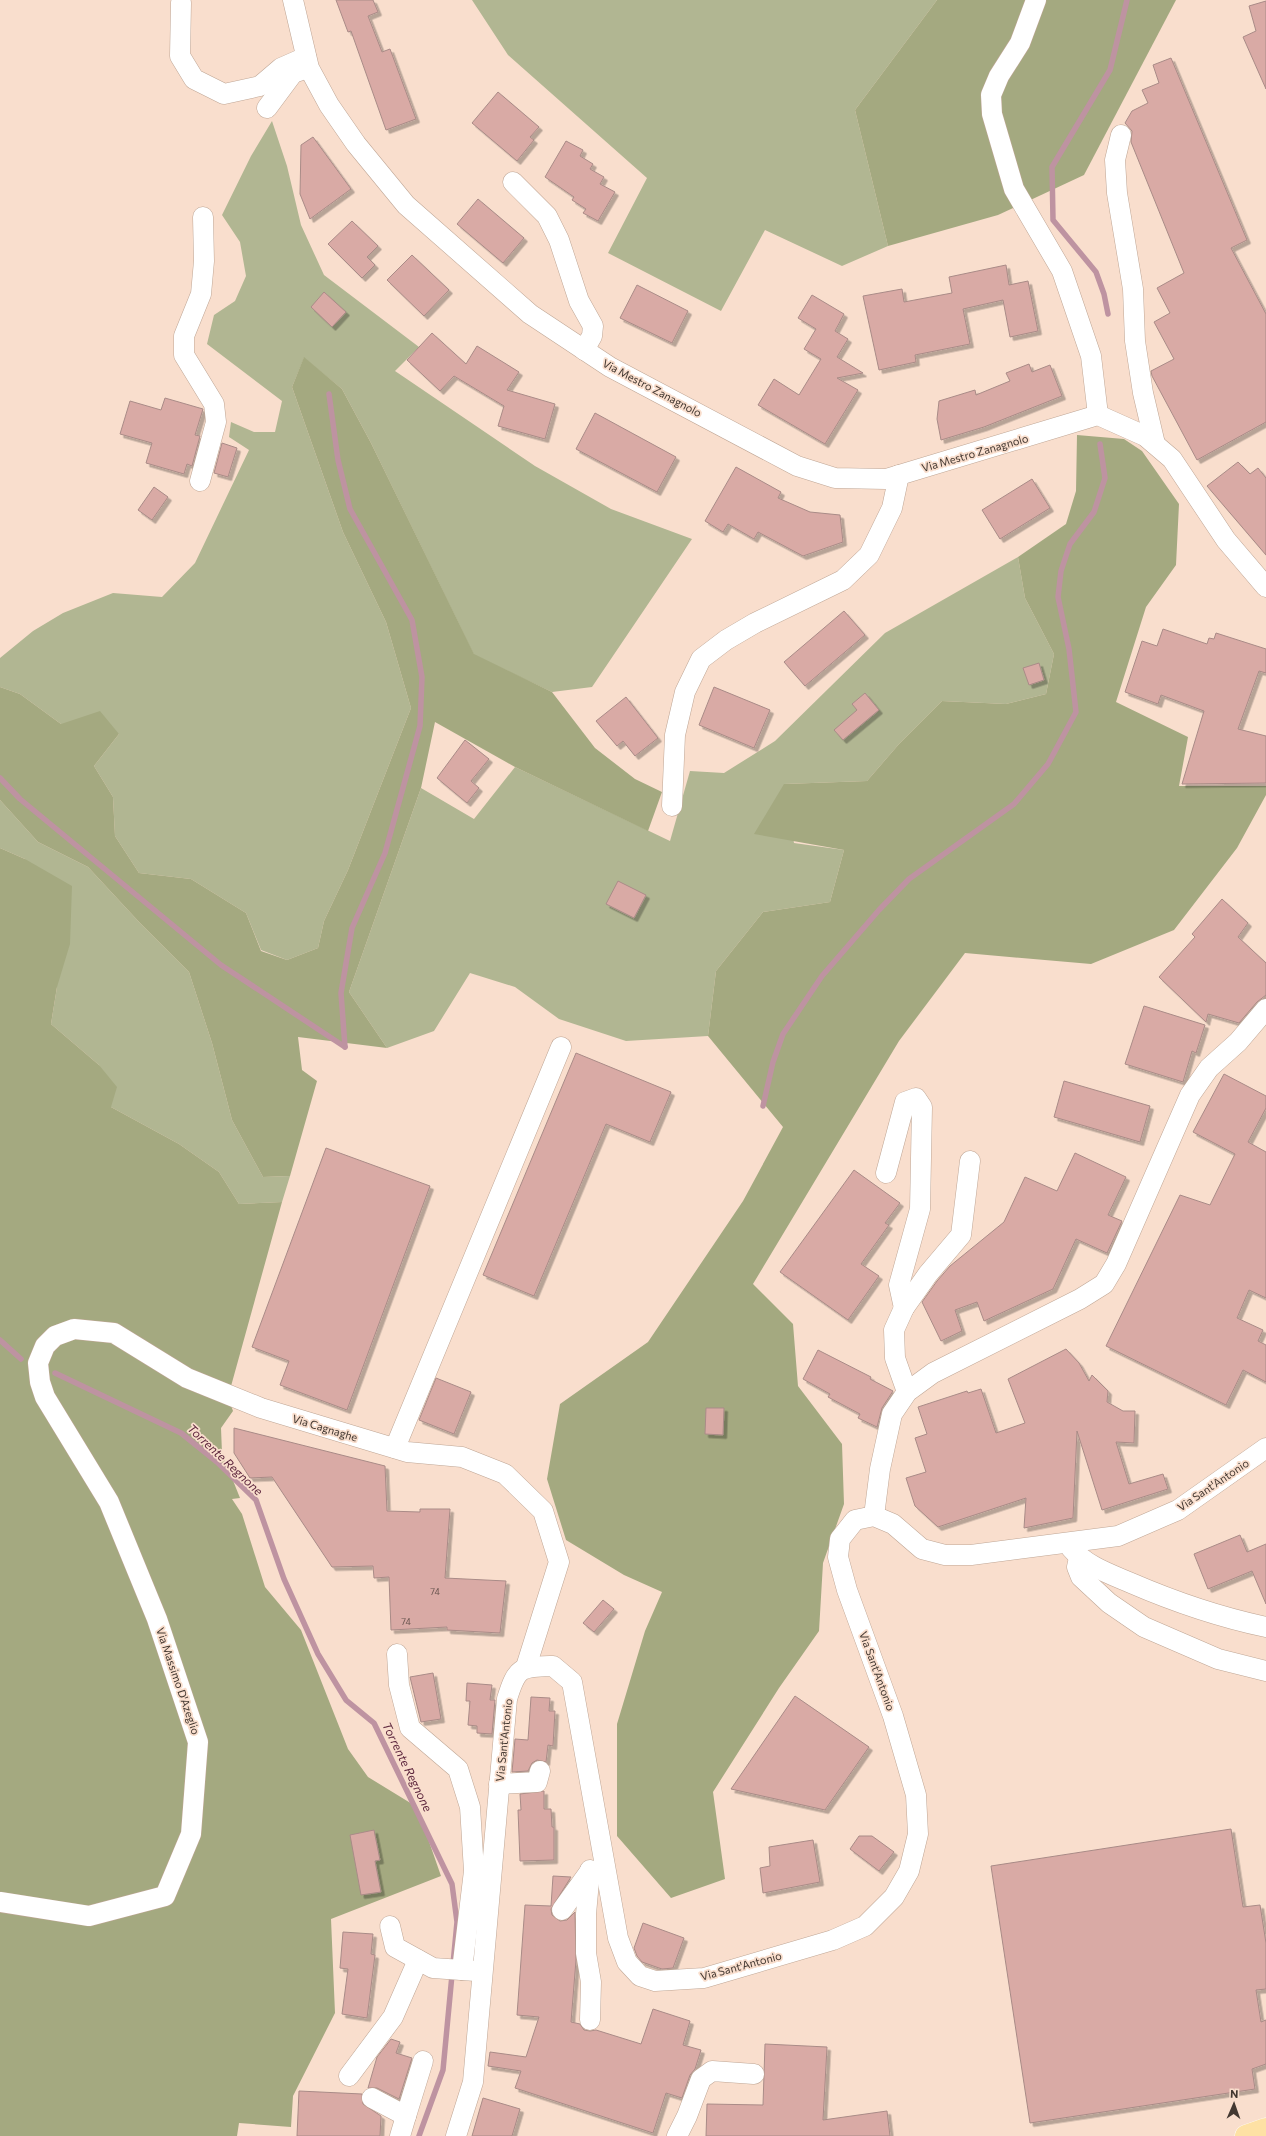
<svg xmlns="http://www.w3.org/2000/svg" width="1266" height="2136" font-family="Commissioner,sans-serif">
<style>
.green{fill:#b1b692}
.forest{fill:#a4a980}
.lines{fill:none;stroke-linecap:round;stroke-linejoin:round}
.stream{stroke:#be93a1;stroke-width:5.5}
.building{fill:#d9aaa5;stroke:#a98b87;filter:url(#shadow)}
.minor-casing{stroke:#bfa695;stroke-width:21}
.major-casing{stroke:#fff;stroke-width:23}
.minor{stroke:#fff;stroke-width:20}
.major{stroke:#fee1a4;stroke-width:22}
.labels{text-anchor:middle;stroke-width:3.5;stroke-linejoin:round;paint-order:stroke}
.number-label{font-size:9px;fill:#68544e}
.street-label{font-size:11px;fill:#433831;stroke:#f9decd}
.water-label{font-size:12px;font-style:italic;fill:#5d263d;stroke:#f9decd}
</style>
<defs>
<filter id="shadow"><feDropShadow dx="3.5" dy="3.5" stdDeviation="0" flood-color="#0004"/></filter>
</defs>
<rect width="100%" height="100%" fill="#f9decd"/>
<g class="green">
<path d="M472,0H937L855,110L888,246L842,266L765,230L721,311L608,253L647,178L508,55Z"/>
<path d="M272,121L287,166L301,225L324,275L419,347L395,371L535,466L611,509L692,539L592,687L552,692L474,655L371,443L342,389L304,358L292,387L343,532L386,622L411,708L348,870L324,921L318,948L287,960L261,950L246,913L191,879L139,873L115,836L113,797L94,766L119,734L61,724L20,694L0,687V658L33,631L63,613L113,593L162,597L195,563L249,450L229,437L231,422L254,432H275L282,401L207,344L214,315L235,301L246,276L240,242L222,215L251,156Z"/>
<path d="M1018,557L1025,598L1054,654L1046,694L1006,704L942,701L899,744L867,781L784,784L794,843L844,850L830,902L763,912L716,971L708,1036L626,1041L559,1019L515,987L470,973L434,1031L387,1048L349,992L421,788L474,819L515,767L670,841L690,771L724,773L775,741L885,633Z"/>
<path d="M0,800L38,842L88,867L140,923L189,972L212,1043L232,1120L263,1177L290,1176L282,1202L239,1204L219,1172L179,1144L111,1107L99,1065L51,1024L57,987L25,859L0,848Z"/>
</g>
<g class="forest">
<path d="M937,0H1176L1084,175L998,215L888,246L855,110Z"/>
<path d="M304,357L342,389L371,443L474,654L552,692L595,748L635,779L662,792L648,831L515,767L435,722L421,788L349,992L387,1048L298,1037L302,1070L317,1081L290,1176L263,1177L232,1120L212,1043L189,972L140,923L88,867L38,842L0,800V687L20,694L61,724L100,711L119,734L94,766L113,797L115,836L139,873L191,879L246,913L261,951L287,960L318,948L324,921L348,870L411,708L386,622L343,532L292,387Z"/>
<path d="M1077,435L1124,439L1142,451L1179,504L1176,565L1146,607L1116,702L1188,737L1179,786H1266V795L1237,848L1174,930L1091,964L965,953L899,1041L753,1284L793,1324L798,1386L842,1444L844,1504L823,1563L819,1631L779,1688L713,1792L725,1879L671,1898L617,1836V1724L645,1631L662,1592L624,1575L566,1540L547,1479L560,1404L648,1342L743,1201L783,1127L708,1036L716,971L763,912L830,902L844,850L754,834L784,784L867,781L899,744L942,701L1006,704L1046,694L1054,654L1025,598L1018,557L1066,524L1076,491Z"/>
<path d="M0,848L25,859L72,886L70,944L57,987L51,1024L99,1065L117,1087L111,1107L179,1144L219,1172L239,1204L282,1202L228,1397L233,1411L221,1428L222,1453L240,1498L232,1499L242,1514L265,1587L301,1630L348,1749L368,1777L417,1807L441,1876L331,1919L335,2013L293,2096L291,2127L239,2123L237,2136H0Z"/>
</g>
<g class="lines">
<g class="stream">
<path d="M1108,314L1104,294L1096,272L1053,220L1052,167L1110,70L1127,0"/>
<path d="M329,394L338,460L350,509L412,620L422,677L420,726L385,853L352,928L341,993L345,1047"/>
<path d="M0,778L20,799L221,965L345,1047"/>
<path d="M763,1106L773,1062L783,1034L822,976L879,910L909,879L1014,804L1048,764L1076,712L1069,649L1058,597L1061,571L1070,544L1094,512L1105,478L1100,444"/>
<path d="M0,1340L21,1359"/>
<path d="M55,1373L181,1433L217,1462L256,1500L284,1579L318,1654L346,1700L374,1723L452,1884L457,1922L443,2070L419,2136"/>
</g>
</g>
<g class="building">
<path d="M336,0H373L378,12L368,16L382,52L390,49L416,119L386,130L351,31L348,32Z"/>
<path d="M1266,1V89L1243,37L1256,31L1249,6Z"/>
<path d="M1171,58L1247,240L1231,248L1266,314V422L1197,460L1152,376L1151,371L1174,359L1154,322L1170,313L1157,288L1184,273L1131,142L1132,131L1125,123L1132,111L1148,103L1142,90L1159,83L1153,65Z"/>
<path d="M498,92L539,127L530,137L534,140L517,161L472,123Z"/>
<path d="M313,137L351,189L310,219L300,194L301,145Z"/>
<path d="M566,141L583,150L580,156L593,164L590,169L604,177L600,184L615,192L598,221L583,213L586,209L572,200L574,197L545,177Z"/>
<path d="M478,199L524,238L503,263L457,224Z"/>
<path d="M352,221L378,246L367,257L375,265L362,278L328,244Z"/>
<path d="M412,255L449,290L424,316L387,280Z"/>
<path d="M1006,265L1009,285L1028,281L1038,331L1010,337L1003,300L963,309L970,344L915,355L916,362L879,370L863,296L902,289L904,302L952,293L949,277Z"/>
<path d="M637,285L688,311L672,343L620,318Z"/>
<path d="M324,292L346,312L332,327L311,307Z"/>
<path d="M812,295L844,314L835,331L848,339L837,357L863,373L837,378L858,390L825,444L758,405L774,379L799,395L821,359L804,349L816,329L798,318Z"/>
<path d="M432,333L466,364L477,346L519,372L507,390L555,404L545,439L498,426L504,406L454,376L440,391L407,360Z"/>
<path d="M1029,364L1032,372L1050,365L1062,396L984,427L941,440L937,419L939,401L975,390L976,395L1010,381L1006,373Z"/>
<path d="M165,398L203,409L195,435L200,436L192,466L187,464L184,474L146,463L152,443L120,434L130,401L161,410Z"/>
<path d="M595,413L676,457L657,492L576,449Z"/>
<path d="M222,443L237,448L228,477L214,473Z"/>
<path d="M1238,462L1250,474L1258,468L1266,478V555L1207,486Z"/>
<path d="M736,467L781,492L778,498L810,512L840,515L843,542L803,556L758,532L754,539L728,524L723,532L705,521Z"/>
<path d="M1032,479L1050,508L1000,539L982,510Z"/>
<path d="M154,487L168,497L152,520L138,510Z"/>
<path d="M844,611L865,635L805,686L784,662Z"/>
<path d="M1163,629L1207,644L1209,638L1214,639L1216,633L1266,649V673L1259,671L1238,729L1266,736V783L1182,784L1204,711L1161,695L1158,704L1125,692L1142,641L1157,646Z"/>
<path d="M1039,663L1044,680L1029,685L1023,668Z"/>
<path d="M714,687L770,710L754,748L699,725Z"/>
<path d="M865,693L879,710L843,740L834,730L857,710L852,704Z"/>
<path d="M626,697L658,738L635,756L623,741L617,746L596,721Z"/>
<path d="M465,740L489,759L471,781L479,788L467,803L437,778Z"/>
<path d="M618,881L646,895L634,918L606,904Z"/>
<path d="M1222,899L1248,923L1238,937L1266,963V995L1257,1002L1239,1023L1208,1014L1206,1022L1159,977L1195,937L1192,934Z"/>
<path d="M1144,1006L1205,1025L1196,1053L1192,1051L1183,1082L1125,1064Z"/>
<path d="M576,1053L671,1092L650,1142L606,1124L534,1296L483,1275Z"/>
<path d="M1224,1074L1266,1096V1108L1248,1142L1266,1152V1298L1249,1290L1237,1318L1263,1330L1258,1341L1266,1345V1382L1243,1370L1226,1405L1106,1346L1180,1195L1210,1205L1235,1154L1193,1132Z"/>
<path d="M1064,1081L1150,1106L1140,1142L1054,1117Z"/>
<path d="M326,1148L430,1186L347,1410L280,1385L289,1361L252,1347Z"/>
<path d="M1075,1153L1126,1177L1108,1215L1122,1221L1107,1253L1076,1239L1053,1289L984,1321L977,1302L955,1310L962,1331L941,1341L922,1302L937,1281L950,1266L1004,1222L1025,1177L1057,1191Z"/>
<path d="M854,1170L900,1203L885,1223L889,1225L861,1264L879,1276L848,1320L780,1272Z"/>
<path d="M1066,1349L1079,1363L1089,1381L1092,1375L1108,1391L1107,1402L1123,1411H1135L1134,1443L1116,1442L1129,1484L1163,1474L1168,1489L1102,1510L1077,1431L1073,1518L1024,1528L1026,1498L938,1527L915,1506L906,1478L926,1472L915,1438L927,1434L918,1407L967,1391L968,1393L981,1389L996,1433L1025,1423L1008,1379Z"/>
<path d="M818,1350L871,1377L870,1379L893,1391L882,1408L877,1427L858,1418L860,1414L828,1397L830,1394L803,1379Z"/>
<path d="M436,1378L471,1392L454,1434L419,1420Z"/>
<path d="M706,1408H724L723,1435L705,1434Z"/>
<path d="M234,1428L385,1466L387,1511L420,1512V1509H450L445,1578L506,1581L500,1633L447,1630V1627L391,1630L389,1577L374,1578L373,1566L332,1567L272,1477L250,1478L234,1453Z"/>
<path d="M1240,1535L1247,1552L1266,1544V1604L1252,1571L1208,1589L1194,1554Z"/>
<path d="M603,1600L614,1609L594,1632L583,1623Z"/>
<path d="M433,1673L441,1719L421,1722L410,1677Z"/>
<path d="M467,1683L492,1685L490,1700H495L492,1734L477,1733V1726L468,1725L470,1701H466Z"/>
<path d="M795,1696L869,1747L825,1810L731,1789Z"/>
<path d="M531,1697L550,1698L549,1711H555L553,1746L548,1745L546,1762L537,1760L532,1763L528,1771L512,1772L515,1739L528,1740Z"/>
<path d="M544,1791V1809H551L552,1827H554V1860L520,1861L518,1810H521L520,1794Z"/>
<path d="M1231,1829L1243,1907L1260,1905L1266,1943V1989L1256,1990L1261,2022L1266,2020V2064L1252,2069L1255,2089L1030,2123L991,1866Z"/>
<path d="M374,1830L380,1860L375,1861L381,1892L361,1895L350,1835Z"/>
<path d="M859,1836H872L894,1852L879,1871L850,1849Z"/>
<path d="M813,1840L820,1882L763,1893L760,1868L770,1866L769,1847Z"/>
<path d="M553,1876L571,1877L551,1909L552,1915L560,1921L567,1920L575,1912L576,1960L571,2022L580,2024L584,2030L590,2031L596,2030L641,2044L653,2009L690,2021L683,2045L701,2050L695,2069L690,2075L682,2098L666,2093L653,2133L515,2088L521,2071L488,2066L490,2052L526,2057L539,2017L517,2015L525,1905L551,1906Z"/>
<path d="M643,1923L684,1938L673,1968L662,1969L642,1962L637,1956L634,1948Z"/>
<path d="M343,1932L373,1934L371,1954L375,1955L367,2018L342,2014L348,1969L340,1968Z"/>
<path d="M391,2039L400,2042L396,2053L412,2058L399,2099L377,2088H368L377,2057Z"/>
<path d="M765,2044L827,2047L823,2120L887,2111L890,2136H706L707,2104L763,2105Z"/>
<path d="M299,2091L362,2094L363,2104L381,2116L380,2136H297Z"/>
<path d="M483,2098L520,2109L512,2136H472Z"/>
</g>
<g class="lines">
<defs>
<g id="minor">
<path d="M293,0L309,68L329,105L356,144L406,205L530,314L610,367L797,466L835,478L886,479L1098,415L1145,436L1172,459L1226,540L1266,587"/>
<path d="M1036,0L1020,43L999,76L991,95L992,114L1014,189L1062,271L1091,356L1098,415"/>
<path d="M181,3L180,56L194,79L224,94L260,86L281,68L306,57"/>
<path d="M267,108L293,73L307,68"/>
<path d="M1121,135L1115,160L1117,193L1133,289L1135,341L1143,393L1155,444"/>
<path d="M513,182L547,216L559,240L579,301L593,326L592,336L584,350"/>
<path d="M200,481L216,422L214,404L184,355V336L201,294L204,261L203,217"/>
<path d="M672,806L675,735L685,692L701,659L726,640L755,623L843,580L869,555L892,508L899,475"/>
<path d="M886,1173L905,1102L916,1098L922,1107L920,1209L899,1285L904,1308"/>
<path d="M907,1392L895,1358L894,1330L904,1308L928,1274L961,1235L970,1161"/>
<path d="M395,1448L561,1047"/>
<path d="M874,1516L880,1469L892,1414L907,1392L933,1373L1080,1299L1104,1284L1116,1264L1190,1095L1209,1068L1238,1042L1266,1009"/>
<path d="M1071,1548C1086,1566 1110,1574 1131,1583C1175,1602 1219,1617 1266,1627"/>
<path d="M1079,1558L1077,1567L1081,1577L1109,1603L1144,1627L1218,1659L1266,1671"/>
<path d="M397,1654L399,1685L410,1728L458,1769L470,1807L474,1871L462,1970"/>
<path d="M499,1784L537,1782L540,1771"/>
<path d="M0,1902L89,1916L165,1896L191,1834L198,1742L157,1619L109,1502L45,1397L40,1382L38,1363L45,1346L55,1336L74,1329L114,1333L187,1378L261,1408L407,1452L462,1457L505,1474L543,1511L559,1562L526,1667"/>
<path d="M562,1910L590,1871"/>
<path d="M390,1926L395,1947L433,1968L476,1971"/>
<path d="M590,2020L591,1982L586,1953V1914L590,1870"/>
<path d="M349,2076L393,2017L418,1960"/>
<path d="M372,2098L406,2116L400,2136"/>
<path d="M406,2116L423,2061"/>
<path d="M456,2136L473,2082L507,1699C517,1666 521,1667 553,1666L572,1682L618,1938L627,1962L640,1976L655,1981L704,1978L833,1940L865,1926L894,1897L909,1871L918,1834L916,1795L893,1716L847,1590L838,1557L840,1539L855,1520L874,1516L893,1524L922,1549L945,1555H971L1118,1536L1178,1510L1266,1448"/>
<path d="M677,2136L687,2116L701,2079L712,2071L754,2074"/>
</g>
<path id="major" d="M1246,2136L1266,2129"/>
</defs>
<use href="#minor" class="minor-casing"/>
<use href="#major" class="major-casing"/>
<use href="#minor" class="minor"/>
<use href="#major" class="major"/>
</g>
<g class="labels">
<g class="number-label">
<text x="435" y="1595">74</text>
<text x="406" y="1625">74</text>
</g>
<g class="street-label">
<text transform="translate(652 388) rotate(28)" y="4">Via Mestro Zanagnolo</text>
<text transform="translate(975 453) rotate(-16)" y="4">Via Mestro Zanagnolo</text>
<text transform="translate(325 1428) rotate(17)" y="4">Via Cagnaghe</text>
<text transform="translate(1213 1485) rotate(-34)" y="4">Via Sant'Antonio</text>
<text transform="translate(877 1671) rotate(70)" y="4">Via Sant'Antonio</text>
<text transform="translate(178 1681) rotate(71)" y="4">Via Massimo D'Azeglio</text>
<text transform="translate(504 1740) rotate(-84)" y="4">Via Sant'Antonio</text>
<text transform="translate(741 1966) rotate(-15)" y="4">Via Sant'Antonio</text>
</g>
<g class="water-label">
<text transform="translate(225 1460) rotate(43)" y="4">Torrente Regnone</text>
<text transform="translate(407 1767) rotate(64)" y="4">Torrente Regnone</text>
</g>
</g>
<g transform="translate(1234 2104) rotate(2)" stroke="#f9decd" stroke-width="3" paint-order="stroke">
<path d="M0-3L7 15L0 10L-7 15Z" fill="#433831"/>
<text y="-6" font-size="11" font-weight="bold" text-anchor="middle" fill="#433831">N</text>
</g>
</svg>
